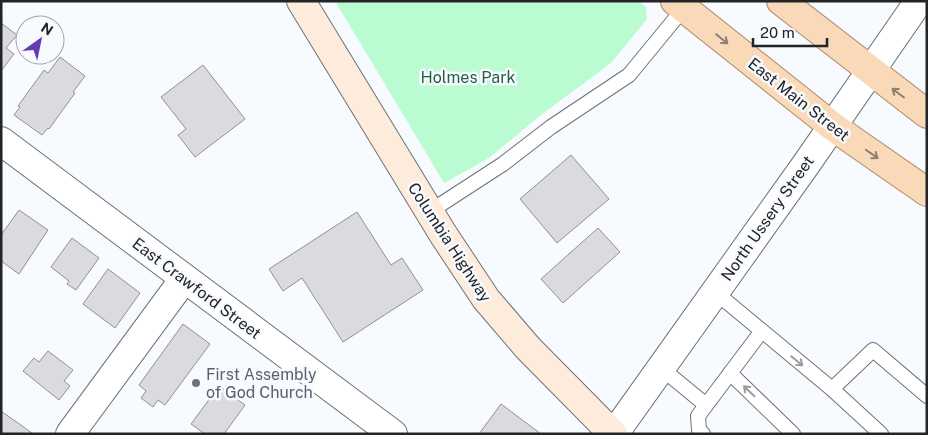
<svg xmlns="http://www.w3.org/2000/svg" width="928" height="435" font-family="'Public Sans',sans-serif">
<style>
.green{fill:#bafbd1}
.building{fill:#dbdade;stroke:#919195}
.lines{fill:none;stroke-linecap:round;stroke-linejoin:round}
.lane-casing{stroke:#6f7275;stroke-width:16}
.street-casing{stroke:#6f7275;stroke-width:30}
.secondary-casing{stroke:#6f7275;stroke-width:30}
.primary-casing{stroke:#ad8967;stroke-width:30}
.lane{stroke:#fff;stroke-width:14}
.street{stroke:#fff;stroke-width:28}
.secondary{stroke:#fdecdc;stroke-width:28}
.primary{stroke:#fad9b9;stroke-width:28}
.oneway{stroke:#8e7e70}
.oneway2{stroke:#9c9c9d}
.worship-dot{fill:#6b7280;stroke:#f7fafe;stroke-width:2}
.labels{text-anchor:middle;stroke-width:5;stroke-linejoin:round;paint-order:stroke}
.park-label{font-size:16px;fill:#255f3e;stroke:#f7fafe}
.street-label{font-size:16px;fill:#232426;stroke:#f7fafe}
.worship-label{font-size:16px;fill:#5b616d;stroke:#f7fafe;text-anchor:start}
</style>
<rect width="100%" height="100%" fill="#f7fafe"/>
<path class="green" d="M335,1H638L646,7L647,19L611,63L537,118L489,158L444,183Z"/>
<g class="building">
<path d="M1,23L17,35L6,48L14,54L1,71Z"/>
<path d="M60,57L85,76L73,92L75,93L49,129L48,128L42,135L14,115L20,107L18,106L44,70L48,73Z"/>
<path d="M203,65L245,119L195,157L178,135L186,129L161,97Z"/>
<path d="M571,155L609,199L557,243L520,199Z"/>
<path d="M19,210L48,230L19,274L1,261V235Z"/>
<path d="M357,212L391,265L402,258L423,290L343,342L302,278L283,291L269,269Z"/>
<path d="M598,228L620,252L563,303L541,279Z"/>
<path d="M72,238L99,258L76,290L67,284L69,281L51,267Z"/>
<path d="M108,269L140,293L115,328L83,304Z"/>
<path d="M183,324L210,344L165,405L158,400L153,407L141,398L146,391L139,385Z"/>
<path d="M48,351L73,370L64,381L70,386L59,400L23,371L34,358L39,362Z"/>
<path d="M219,386L245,405L224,434H205L191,424Z"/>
<path d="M501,404L541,434H479Z"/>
<path d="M1,411L32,433L31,434H1Z"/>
</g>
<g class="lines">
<defs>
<g id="lane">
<path d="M429,212L503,164L551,127L629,75L684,8"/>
<path d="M715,292L832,389L881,434"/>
<path d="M661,368L706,405"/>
<path d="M730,373L793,434"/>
<path d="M832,389L873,350L927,396"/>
<path d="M703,434L699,430L698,416L761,332"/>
</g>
<g id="street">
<path d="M1,141L393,434"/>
<path d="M70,434L184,279"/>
<path d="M614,434L807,163L919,1"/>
</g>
<path id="secondary" d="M301,1L443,234L486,299L528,348L613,434"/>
<g id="primary">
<path d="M675,1L832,126L927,192"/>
<path d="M781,1L927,114"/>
</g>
</defs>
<use href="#lane" class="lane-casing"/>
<use href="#street" class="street-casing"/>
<use href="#secondary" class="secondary-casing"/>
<use href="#primary" class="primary-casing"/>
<use href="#lane" class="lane"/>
<use href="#street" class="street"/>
<use href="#secondary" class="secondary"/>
<use href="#primary" class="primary"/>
</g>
<defs><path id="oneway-shaft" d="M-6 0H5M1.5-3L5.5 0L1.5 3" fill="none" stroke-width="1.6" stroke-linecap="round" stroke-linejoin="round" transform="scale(1.25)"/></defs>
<g class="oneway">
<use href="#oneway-shaft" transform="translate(722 39) rotate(39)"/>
<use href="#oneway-shaft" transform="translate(898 93) rotate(-143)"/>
<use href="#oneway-shaft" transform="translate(872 154) rotate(35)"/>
</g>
<g class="oneway2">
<use href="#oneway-shaft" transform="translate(797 361) rotate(39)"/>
<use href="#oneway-shaft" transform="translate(749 391) rotate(-136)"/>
</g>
<circle class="worship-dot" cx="196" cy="383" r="5"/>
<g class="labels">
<g class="park-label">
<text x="468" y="83">Holmes Park</text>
</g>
<g class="street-label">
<text transform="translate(799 99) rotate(38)" y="6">East Main Street</text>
<text transform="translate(767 218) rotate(-55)" y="6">North Ussery Street</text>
<text transform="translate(450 242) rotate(57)" y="6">Columbia Highway</text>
<text transform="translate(197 288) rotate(37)" y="6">East Crawford Street</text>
</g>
<g class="worship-label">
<text x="206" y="380">First Assembly<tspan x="206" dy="18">of God Church</tspan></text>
</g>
</g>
<rect width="928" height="435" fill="none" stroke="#232426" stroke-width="5"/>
<g transform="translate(40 40) rotate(33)"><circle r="24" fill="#f7fafe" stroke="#a2a4a8"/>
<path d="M0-4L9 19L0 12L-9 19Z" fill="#683bb3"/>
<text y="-8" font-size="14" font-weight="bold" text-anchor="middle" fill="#232426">N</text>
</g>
<path d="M753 38v8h74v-8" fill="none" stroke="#232426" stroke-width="2.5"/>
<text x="760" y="38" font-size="15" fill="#232426" stroke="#f7fafe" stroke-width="4" paint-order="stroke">20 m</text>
</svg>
